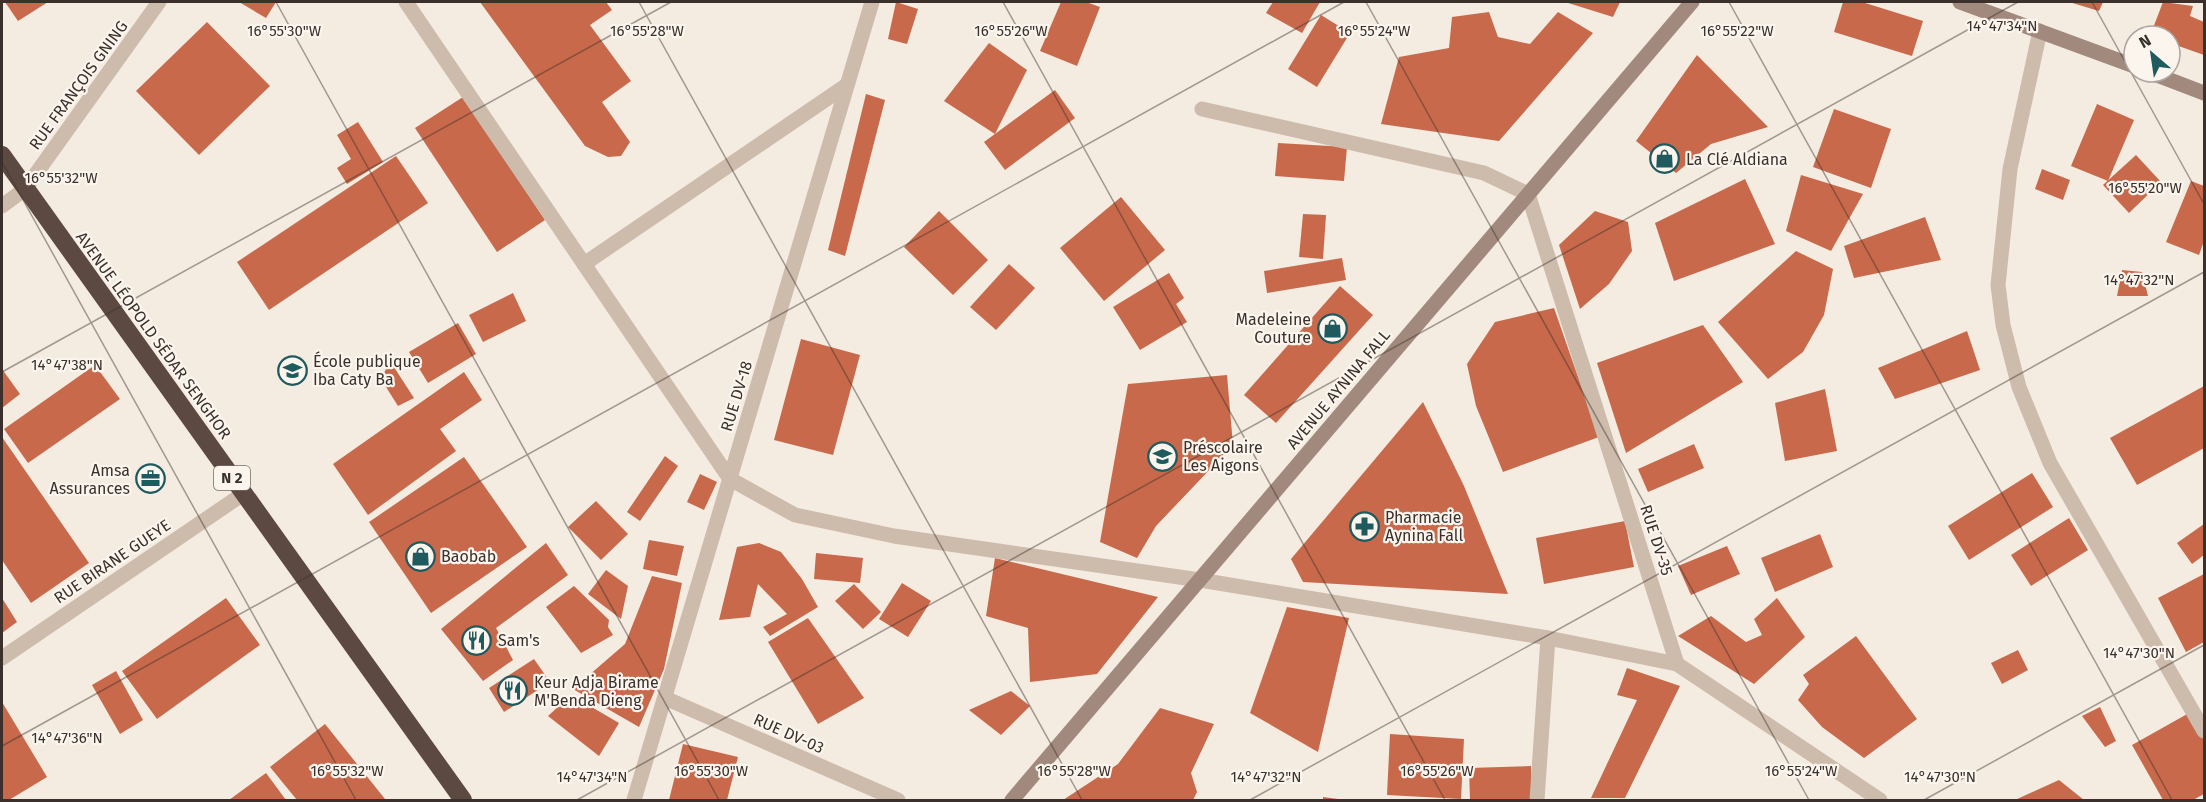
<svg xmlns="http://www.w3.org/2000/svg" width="2206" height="802" font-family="'Fira Sans',sans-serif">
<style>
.building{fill:#c8694b}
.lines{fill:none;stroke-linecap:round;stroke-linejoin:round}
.street{stroke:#cdbbac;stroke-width:15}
.secondary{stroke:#a18a7d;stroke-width:15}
.highway{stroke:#5c4a42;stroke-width:18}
.ticks{fill:none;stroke:#3b302b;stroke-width:1.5;stroke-opacity:0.45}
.labels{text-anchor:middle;stroke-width:4.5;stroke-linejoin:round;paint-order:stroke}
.shield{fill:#fbf5ee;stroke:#756b66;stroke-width:1.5}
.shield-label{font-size:15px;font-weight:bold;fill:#3b302b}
.street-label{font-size:16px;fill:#3b302b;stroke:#fbf5ee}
.poi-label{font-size:16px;fill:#3b302b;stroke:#fbf5ee;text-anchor:start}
.ticks-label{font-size:15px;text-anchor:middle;fill:#3b302b;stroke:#fbf5ee;stroke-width:4.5;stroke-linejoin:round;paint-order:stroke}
</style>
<rect width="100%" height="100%" fill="#f4ebe1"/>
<g class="building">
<path d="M5,2H48L18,21Z"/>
<path d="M239,2H276L266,18Z"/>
<path d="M480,2H606L612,10L590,25L631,81L602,102L630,142L621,156L608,157L585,146Z"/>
<path d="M896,2L918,9L907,44L888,39Z"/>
<path d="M1061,2H1086L1100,7L1077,66L1040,51Z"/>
<path d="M1273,2H1320L1302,33L1266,13Z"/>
<path d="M1565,2H1620L1613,17Z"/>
<path d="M1843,2H1862L1923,21L1912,56L1834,32Z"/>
<path d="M2069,2H2103L2099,11Z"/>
<path d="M2163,2L2193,6L2190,16L2204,22V55L2170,43V36H2150Z"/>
<path d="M1489,12L1498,37L1530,44L1558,12L1593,33L1499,141L1381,124L1399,57L1449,48L1452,17Z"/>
<path d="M1321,15L1350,33L1317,87L1288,69Z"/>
<path d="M207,22L270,86L199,155L136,91Z"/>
<path d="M989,43L1027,70L995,134L944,101Z"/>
<path d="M1697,55L1768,127L1711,144L1676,173L1636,141Z"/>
<path d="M1055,90L1075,118L1005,170L984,142Z"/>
<path d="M866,94L885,100L845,256L828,250Z"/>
<path d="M463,97L545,220L497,252L415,128Z"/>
<path d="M2097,104L2134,120L2108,181L2071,166Z"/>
<path d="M1834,109L1891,129L1871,188L1813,167Z"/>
<path d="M358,122L383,162L347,184L337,168L351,159L337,135Z"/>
<path d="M1278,143L1347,147L1344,181L1275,176Z"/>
<path d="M2136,155L2161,182L2129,213L2103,185Z"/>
<path d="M396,156L428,203L269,310L237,262Z"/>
<path d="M2042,169L2070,180L2063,200L2035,189Z"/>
<path d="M1801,175L1863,194L1831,251L1786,231Z"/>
<path d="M1745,179L1775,244L1674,281L1655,223Z"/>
<path d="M2191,181L2204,186V241L2199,255L2166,242Z"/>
<path d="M1121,197L1165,250L1104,301L1060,248Z"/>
<path d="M939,211L988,260L953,295L904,247Z"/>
<path d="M1595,211L1628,222L1632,251L1609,284L1580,309L1559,245Z"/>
<path d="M1303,214L1326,215L1323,259L1299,257Z"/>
<path d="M1925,217L1941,260L1854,278L1844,246Z"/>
<path d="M1796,251L1833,269L1824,315L1803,352L1768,379L1718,322Z"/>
<path d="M1342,258L1346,280L1267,293L1264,271Z"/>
<path d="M1009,264L1035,288L996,330L970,307Z"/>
<path d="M2122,270L2142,272L2148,296H2117Z"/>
<path d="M1169,273L1184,298L1176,304L1187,322L1140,350L1113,307Z"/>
<path d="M1340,286L1373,315L1276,423L1244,395Z"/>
<path d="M513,293L526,321L483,342L469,315Z"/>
<path d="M1554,308L1599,437L1503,472L1476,406L1467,364L1495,322Z"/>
<path d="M458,323L476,354L428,383L409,352Z"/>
<path d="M1703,325L1743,382L1626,453L1597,363Z"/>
<path d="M1967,331L1980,370L1895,399L1878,368Z"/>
<path d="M801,339L860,355L833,455L774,440Z"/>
<path d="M390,361L414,398L398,406L381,379Z"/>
<path d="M95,365L120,399L28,463L4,429Z"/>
<path d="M2,369L20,394L2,408Z"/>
<path d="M464,372L482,400L440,429L456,451L368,515L333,464Z"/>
<path d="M1227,375L1233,445L1156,526L1137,558L1100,542L1128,384Z"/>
<path d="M2204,386V448L2137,485L2110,438Z"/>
<path d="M1825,389L1837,451L1785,461L1775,403Z"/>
<path d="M1423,402L1464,486L1508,594L1303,582L1291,559Z"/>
<path d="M2,437L89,563L31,603L2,560Z"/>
<path d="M1694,444L1704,468L1648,492L1638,469Z"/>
<path d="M665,456L678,466L640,521L627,512Z"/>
<path d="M464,457L527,547L431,613L369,522Z"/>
<path d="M2032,473L2053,507L1969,560L1948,526Z"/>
<path d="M700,474L717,482L704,510L687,502Z"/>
<path d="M596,501L628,534L601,560L568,527Z"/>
<path d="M2069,518L2088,550L2031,586L2011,555Z"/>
<path d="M1625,521L1634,567L1544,584L1536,538Z"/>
<path d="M2204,524V555L2192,564L2177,543Z"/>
<path d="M1820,534L1833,567L1775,592L1761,558Z"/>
<path d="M649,540L684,546L677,576L643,569Z"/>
<path d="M546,543L568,575L496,628L513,660L483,681L441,629Z"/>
<path d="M759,543L781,552L802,579L818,607L770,636L763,627L787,614L758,584L750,617L719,620L737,547Z"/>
<path d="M1727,546L1740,574L1691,595L1678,566Z"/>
<path d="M816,553L863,558L860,583L814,579Z"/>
<path d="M995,558L1158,597L1097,674L1030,682L1028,628L986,616Z"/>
<path d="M606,570L628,586L621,619L588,594Z"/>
<path d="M2204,574V642L2186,652L2158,598Z"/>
<path d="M652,576L682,583L664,669L639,727L573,689L625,644Z"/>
<path d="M902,583L931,601L908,637L879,619Z"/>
<path d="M854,584L881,612L863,629L835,601Z"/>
<path d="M574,586L609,620L608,627L613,635L581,653L546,607Z"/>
<path d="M2,598L17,622L2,633Z"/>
<path d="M226,598L260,645L157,719L122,671Z"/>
<path d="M1777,598L1805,637L1754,684L1678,636L1711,616L1746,642L1762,635L1754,619Z"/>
<path d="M1287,607L1349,618L1318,752L1250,713Z"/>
<path d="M808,618L864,698L818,724L768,642Z"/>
<path d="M1856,636L1917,719L1864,758L1822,727L1798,700L1809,684L1803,675Z"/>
<path d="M2018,650L2028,670L2002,684L1991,663Z"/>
<path d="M534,659L550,682L504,712L489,688Z"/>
<path d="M1627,668L1680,686L1625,798H1591L1637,700L1617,695Z"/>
<path d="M116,671L143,720L120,734L92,685Z"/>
<path d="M1011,691L1030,706L1001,735L969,710Z"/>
<path d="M571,695L619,723L599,756L548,716Z"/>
<path d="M2,702L47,777L9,800H2Z"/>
<path d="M2100,707L2116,741L2105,747L2082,716Z"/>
<path d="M1160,708L1214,724L1191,773L1197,792L1193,800H1063L1118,764Z"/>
<path d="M2189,713L2204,740V794L2193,800H2163L2132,745Z"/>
<path d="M325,724L385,799L383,800H297L270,767Z"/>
<path d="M1390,734L1464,739L1461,799L1387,795Z"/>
<path d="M683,744L738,757L727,800H669Z"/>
<path d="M1531,766L1532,800H1470L1469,768Z"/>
<path d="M266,773L286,800H229Z"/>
<path d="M2059,780L2084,800H2015Z"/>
<path d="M1323,797L1338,799V800H1323Z"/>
</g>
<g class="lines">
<g class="street">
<path d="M406,2L730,479L795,515L894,536L1200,580L1548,638L1677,664"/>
<path d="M2040,31L2010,169L1998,285L2003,325L2019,387L2050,463L2204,731"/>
<path d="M1202,109L1484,173L1528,194L1677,664L1880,800"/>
<path d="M2,206L25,189L159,2"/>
<path d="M584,264L847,85"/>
<path d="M2,658L243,494"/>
<path d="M665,698L898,800"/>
<path d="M634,800L872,2"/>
<path d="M1537,800L1548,638"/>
</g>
<g class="secondary">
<path d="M1960,2L2134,66"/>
<path d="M2149,72L2204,93"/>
<path d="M1012,800L1692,2"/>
</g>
<path class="highway" d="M2,155L463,800"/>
</g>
<path class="ticks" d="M276,2L719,800M639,2L1082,800M1003,2L1445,800M1366,2L1809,800M1729,2L2172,800M2092,2L2204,204M2,162L356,800M2,372L671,2M2,746L1344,2M577,800L2018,2M1250,800L2204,272M1924,800L2204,645"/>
<defs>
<symbol id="shop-ring" viewBox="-11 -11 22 22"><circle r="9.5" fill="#fbf5ee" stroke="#1f5a5e" stroke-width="1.5"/><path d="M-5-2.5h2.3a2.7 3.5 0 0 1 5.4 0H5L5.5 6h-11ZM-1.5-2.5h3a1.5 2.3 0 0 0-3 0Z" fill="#1f5a5e"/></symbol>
<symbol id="school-ring" viewBox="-11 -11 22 22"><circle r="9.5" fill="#fbf5ee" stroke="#1f5a5e" stroke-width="1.5"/><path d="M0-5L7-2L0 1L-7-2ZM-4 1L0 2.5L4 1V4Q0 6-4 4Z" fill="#1f5a5e"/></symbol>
<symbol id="office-ring" viewBox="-11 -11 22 22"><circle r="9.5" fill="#fbf5ee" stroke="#1f5a5e" stroke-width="1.5"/><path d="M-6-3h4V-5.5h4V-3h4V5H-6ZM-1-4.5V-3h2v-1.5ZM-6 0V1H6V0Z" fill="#1f5a5e"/></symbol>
<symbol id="pharmacy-ring" viewBox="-11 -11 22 22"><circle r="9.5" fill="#fbf5ee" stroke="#1f5a5e" stroke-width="1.5"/><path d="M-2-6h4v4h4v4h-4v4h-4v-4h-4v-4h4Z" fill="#1f5a5e"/></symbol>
<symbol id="restaurant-ring" viewBox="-11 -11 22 22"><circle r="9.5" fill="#fbf5ee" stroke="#1f5a5e" stroke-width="1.5"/><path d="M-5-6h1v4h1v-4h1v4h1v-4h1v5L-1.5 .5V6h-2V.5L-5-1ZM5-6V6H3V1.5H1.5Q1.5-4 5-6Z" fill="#1f5a5e"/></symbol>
</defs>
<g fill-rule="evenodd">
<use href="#shop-ring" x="1648" y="142" width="33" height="33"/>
<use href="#shop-ring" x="1316" y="312" width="33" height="33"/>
<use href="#school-ring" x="276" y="354" width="33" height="33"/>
<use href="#school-ring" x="1146" y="440" width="33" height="33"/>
<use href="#office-ring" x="134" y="462" width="33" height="33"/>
<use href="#pharmacy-ring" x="1348" y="510" width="33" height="33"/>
<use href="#shop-ring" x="404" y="540" width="33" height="33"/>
<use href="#restaurant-ring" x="460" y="624" width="33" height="33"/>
<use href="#restaurant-ring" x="496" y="674" width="33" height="33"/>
</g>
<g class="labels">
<rect class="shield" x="214" y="466" width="36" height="24" rx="4.5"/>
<g class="shield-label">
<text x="232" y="483">N 2</text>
</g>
<g class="street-label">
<text transform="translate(78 85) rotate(-54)" y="6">RUE FRANÇOIS GNING</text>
<text transform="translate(154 335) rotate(54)" y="6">AVENUE LÉOPOLD SÉDAR SENGHOR</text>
<text transform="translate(1338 389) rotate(-50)" y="6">AVENUE AYNINA FALL</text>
<text transform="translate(736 396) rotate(-73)" y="6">RUE DV-18</text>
<text transform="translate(1657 540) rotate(72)" y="6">RUE DV-35</text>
<text transform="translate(112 561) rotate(-34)" y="6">RUE BIRANE GUEYE</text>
<text transform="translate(789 733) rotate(24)" y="6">RUE DV-03</text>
</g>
<g class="poi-label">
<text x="1686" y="165">La Clé Aldiana</text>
<text x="1311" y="325" text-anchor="end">Madeleine<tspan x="1311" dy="18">Couture</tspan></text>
<text x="313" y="367">École publique<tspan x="313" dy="18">Iba Caty Ba</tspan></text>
<text x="1183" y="453">Préscolaire<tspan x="1183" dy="18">Les Aigons</tspan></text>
<text x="130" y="476" text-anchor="end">Amsa<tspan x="130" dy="18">Assurances</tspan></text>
<text x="1385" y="523">Pharmacie<tspan x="1385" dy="18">Aynina Fall</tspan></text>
<text x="441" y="562">Baobab</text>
<text x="498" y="646">Sam's</text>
<text x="534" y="688">Keur Adja Birame<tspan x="534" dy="18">M'Benda Dieng</tspan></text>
</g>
</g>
<g class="ticks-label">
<text x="2002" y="31">14°47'34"N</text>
<text x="284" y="36">16°55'30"W</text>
<text x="647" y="36">16°55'28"W</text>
<text x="1011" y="36">16°55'26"W</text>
<text x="1374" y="36">16°55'24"W</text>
<text x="1737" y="36">16°55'22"W</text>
<text x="61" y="183">16°55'32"W</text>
<text x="2145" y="193">16°55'20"W</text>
<text x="2139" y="285">14°47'32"N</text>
<text x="67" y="370">14°47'38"N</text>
<text x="2139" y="658">14°47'30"N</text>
<text x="67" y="743">14°47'36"N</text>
<text x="347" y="776">16°55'32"W</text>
<text x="711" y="776">16°55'30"W</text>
<text x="1074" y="776">16°55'28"W</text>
<text x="1437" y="776">16°55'26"W</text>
<text x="1801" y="776">16°55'24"W</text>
<text x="592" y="782">14°47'34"N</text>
<text x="1266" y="782">14°47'32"N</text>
<text x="1940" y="782">14°47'30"N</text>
</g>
<rect width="2206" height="802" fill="none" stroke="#3b302b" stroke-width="6"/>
<g transform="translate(2152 54) rotate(331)"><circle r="28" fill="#fbf5ee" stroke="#aea6a0" stroke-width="1.5"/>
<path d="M0-4.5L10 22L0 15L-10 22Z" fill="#1f5a5e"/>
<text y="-9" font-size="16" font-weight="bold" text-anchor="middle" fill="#3b302b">N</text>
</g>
</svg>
